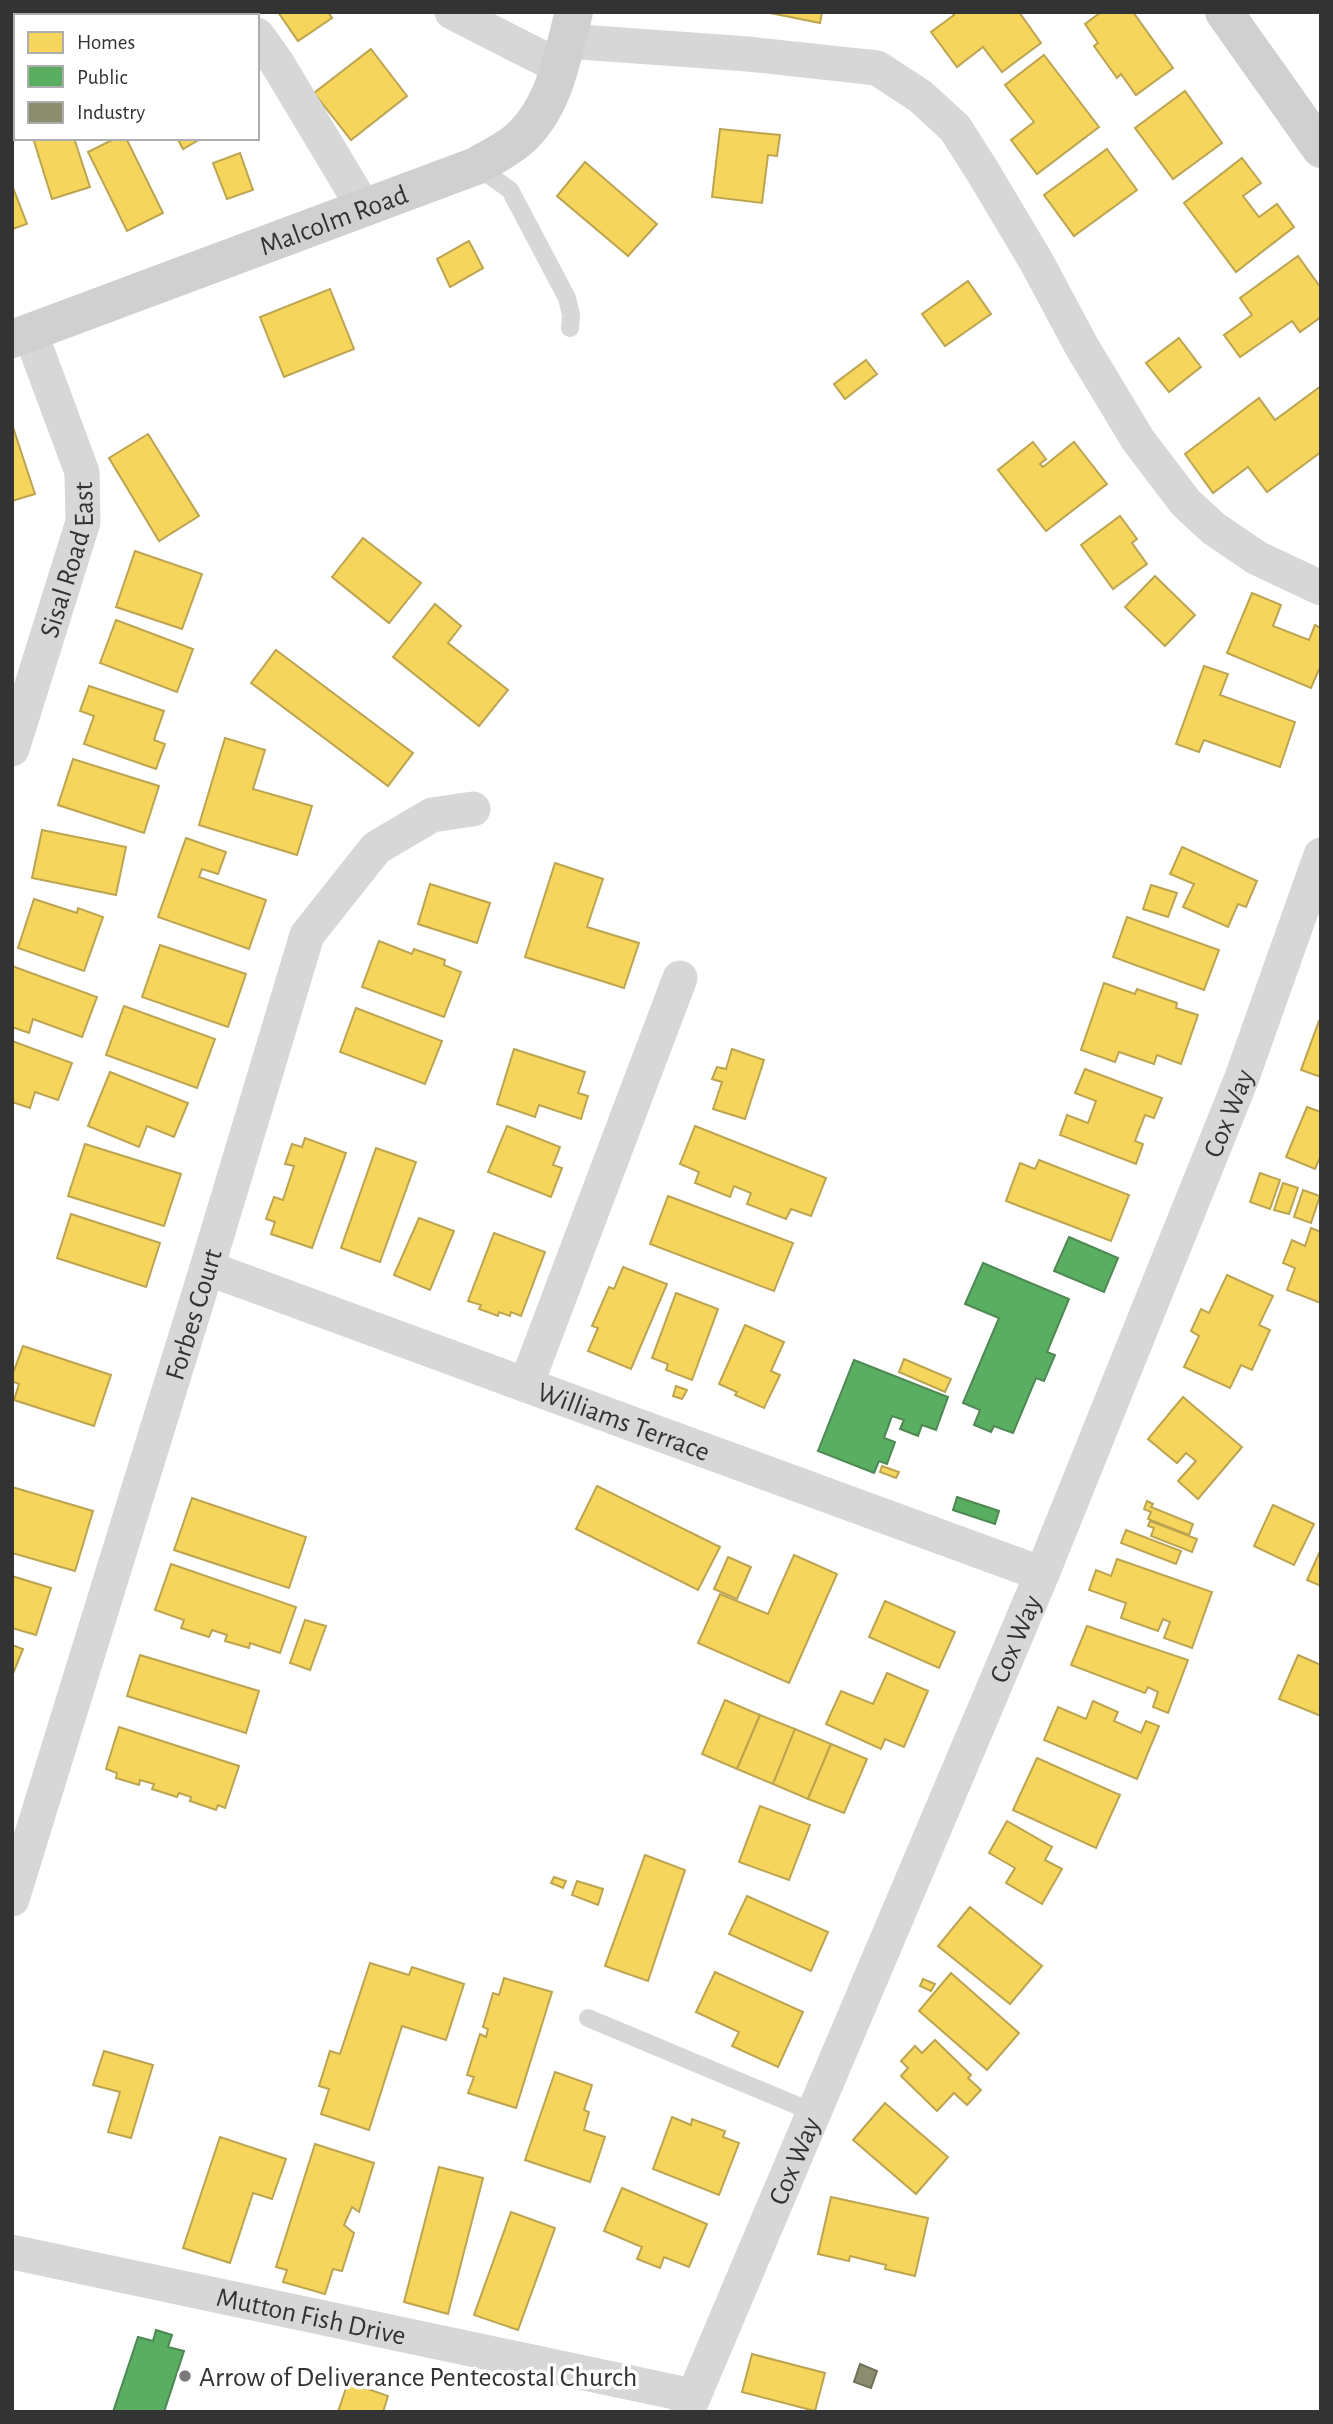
<svg xmlns="http://www.w3.org/2000/svg" width="1333" height="2424" font-family="'Alegreya Sans',sans-serif">
<style>
.homes{fill:#f6d55c;stroke:#bca450;stroke-width:2}
.public{fill:#5aae61;stroke:#4e8953;stroke-width:2}
.industry{fill:#8c8c6e;stroke:#71715c;stroke-width:2}
.lines{fill:none;stroke-linecap:round;stroke-linejoin:round}
.lane{stroke:#d7d7d7;stroke-width:18}
.street{stroke:#d7d7d7;stroke-width:35}
.secondary{stroke:#d0d0d0;stroke-width:38}
.poi-dot{fill:#7a7a7a;stroke:#fff;stroke-width:2.5}
.labels{text-anchor:middle;stroke-width:7;stroke-linejoin:round;paint-order:stroke}
.street-label{font-size:28px;fill:#333;stroke:#fff}
.poi-label{font-size:28px;fill:#333;stroke:#fff;text-anchor:start}
</style>
<rect width="100%" height="100%" fill="#fff"/>
<g class="homes">
<path d="M278,12H328L332,18L298,41Z"/>
<path d="M765,12H822L820,23Z"/>
<path d="M952,12H1019L1041,43L1002,72L983,47L957,67L931,32L954,15Z"/>
<path d="M1101,12H1133L1173,68L1136,95L1121,74L1117,78L1094,46L1098,43L1085,24Z"/>
<path d="M371,49L407,96L351,140L314,93Z"/>
<path d="M1044,55L1099,127L1037,174L1011,140L1034,122L1005,85Z"/>
<path d="M1185,91L1222,143L1173,179L1135,128Z"/>
<path d="M720,129L780,135L777,156L768,155L762,203L712,197Z"/>
<path d="M33,138H74L90,187L52,199Z"/>
<path d="M116,138H126L163,213L127,231L88,152Z"/>
<path d="M177,138H202L183,149Z"/>
<path d="M1107,149L1137,190L1074,236L1044,195Z"/>
<path d="M240,153L253,190L227,199L213,163Z"/>
<path d="M1242,158L1261,183L1243,196L1259,217L1277,204L1294,227L1236,272L1184,203Z"/>
<path d="M585,162L657,224L628,256L557,196Z"/>
<path d="M12,185L27,224L12,229Z"/>
<path d="M469,241L483,268L450,287L437,259Z"/>
<path d="M1298,256L1321,288V317L1300,332L1292,321L1240,357L1224,335L1252,315L1240,298Z"/>
<path d="M968,281L991,314L945,346L922,314Z"/>
<path d="M330,289L354,349L284,377L260,317Z"/>
<path d="M1179,338L1201,367L1169,392L1146,363Z"/>
<path d="M866,360L877,374L845,399L834,384Z"/>
<path d="M1321,386V452L1267,492L1248,467L1213,493L1185,454L1259,398L1275,420Z"/>
<path d="M12,424L35,494L12,501Z"/>
<path d="M148,434L199,516L159,541L109,458Z"/>
<path d="M1033,442L1046,459L1040,464L1043,467L1074,442L1107,484L1046,531L998,470Z"/>
<path d="M1120,516L1137,539L1132,543L1147,564L1113,589L1081,545Z"/>
<path d="M363,538L421,583L389,623L332,577Z"/>
<path d="M135,551L202,574L182,629L116,607Z"/>
<path d="M1155,576L1195,615L1165,646L1125,607Z"/>
<path d="M1252,593L1281,605L1273,626L1309,640L1315,625L1321,628V665L1311,688L1227,653Z"/>
<path d="M435,604L461,626L448,643L508,690L479,726L393,657Z"/>
<path d="M116,620L193,649L177,692L100,663Z"/>
<path d="M276,650L413,753L388,786L251,683Z"/>
<path d="M1204,666L1228,674L1220,695L1295,722L1280,767L1204,740L1199,752L1176,744Z"/>
<path d="M89,686L164,711L154,740L165,744L156,769L84,744L94,716L80,711Z"/>
<path d="M225,738L265,750L253,789L312,806L297,855L199,825Z"/>
<path d="M73,759L159,786L144,833L58,805Z"/>
<path d="M42,830L126,847L116,895L32,878Z"/>
<path d="M186,838L226,852L218,874L202,869L199,877L266,900L249,949L158,917Z"/>
<path d="M1182,847L1257,881L1246,907L1238,904L1228,927L1183,907L1194,884L1170,874Z"/>
<path d="M555,863L603,879L587,927L639,943L624,988L525,957Z"/>
<path d="M430,884L490,903L477,943L418,924Z"/>
<path d="M1151,885L1177,893L1168,917L1143,909Z"/>
<path d="M34,899L77,913L78,908L103,917L84,971L18,948Z"/>
<path d="M1127,917L1219,950L1204,990L1113,957Z"/>
<path d="M379,941L412,954L414,949L445,960L444,965L461,972L444,1017L362,987Z"/>
<path d="M160,945L246,974L228,1027L142,997Z"/>
<path d="M12,966L97,997L82,1037L33,1019L29,1033L12,1027Z"/>
<path d="M1104,983L1135,994L1137,989L1177,1003L1176,1008L1198,1015L1181,1064L1157,1055L1154,1064L1119,1052L1115,1062L1081,1050Z"/>
<path d="M124,1006L215,1039L197,1088L106,1055Z"/>
<path d="M356,1008L442,1041L425,1084L340,1052Z"/>
<path d="M1319,1021H1321V1077L1301,1070Z"/>
<path d="M12,1041L72,1063L58,1100L35,1092L30,1108L12,1102Z"/>
<path d="M514,1049L585,1072L578,1093L588,1096L581,1119L539,1105L535,1117L497,1104Z"/>
<path d="M732,1049L764,1060L745,1119L713,1109L722,1082L712,1079L717,1067L726,1069Z"/>
<path d="M1085,1069L1162,1098L1154,1118L1145,1115L1135,1141L1143,1144L1136,1164L1060,1135L1067,1115L1088,1123L1096,1101L1075,1093Z"/>
<path d="M110,1072L188,1103L174,1137L147,1126L139,1147L88,1126Z"/>
<path d="M1307,1107L1321,1112V1155L1315,1169L1286,1157Z"/>
<path d="M507,1126L560,1147L553,1165L562,1168L551,1197L488,1172Z"/>
<path d="M695,1126L826,1178L811,1216L791,1209L786,1219L747,1204L751,1193L734,1186L730,1197L695,1183L699,1172L680,1164Z"/>
<path d="M305,1138L346,1153L312,1248L271,1234L275,1222L266,1219L274,1197L283,1200L294,1166L285,1164L292,1144L302,1147Z"/>
<path d="M85,1144L181,1174L164,1226L68,1196Z"/>
<path d="M376,1148L416,1162L380,1262L341,1248Z"/>
<path d="M1039,1160L1129,1195L1111,1241L1006,1201L1020,1163L1035,1169Z"/>
<path d="M1260,1173L1280,1180L1270,1209L1250,1202Z"/>
<path d="M1283,1183L1298,1188L1289,1214L1274,1210Z"/>
<path d="M1303,1190L1320,1196L1311,1223L1294,1217Z"/>
<path d="M668,1196L793,1243L774,1291L650,1244Z"/>
<path d="M71,1214L160,1243L146,1287L57,1258Z"/>
<path d="M419,1218L454,1231L430,1290L394,1275Z"/>
<path d="M1311,1228L1321,1232V1303L1287,1290L1295,1268L1283,1263L1292,1240L1305,1246Z"/>
<path d="M494,1233L545,1252L521,1316L511,1312L510,1316L499,1312L498,1316L479,1309L481,1305L468,1301Z"/>
<path d="M623,1267L667,1284L631,1369L588,1351L598,1328L592,1326L609,1287L614,1289Z"/>
<path d="M1227,1275L1273,1296L1259,1325L1270,1330L1252,1370L1241,1365L1230,1388L1184,1367L1199,1336L1191,1331L1201,1309L1209,1313Z"/>
<path d="M676,1293L718,1309L692,1380L666,1370L668,1364L652,1358Z"/>
<path d="M745,1325L784,1342L771,1371L780,1375L764,1408L735,1395L737,1392L719,1384Z"/>
<path d="M23,1346L111,1375L94,1426L14,1400L19,1384L12,1381V1376Z"/>
<path d="M904,1359L951,1379L945,1392L899,1372Z"/>
<path d="M676,1386L687,1390L682,1399L673,1396Z"/>
<path d="M1183,1397L1242,1447L1198,1499L1178,1481L1196,1461L1186,1453L1177,1463L1148,1439Z"/>
<path d="M882,1466L899,1472L896,1478L880,1472Z"/>
<path d="M597,1486L720,1547L698,1590L576,1529Z"/>
<path d="M12,1487L93,1511L75,1571L12,1553Z"/>
<path d="M192,1498L306,1537L289,1588L174,1550Z"/>
<path d="M1147,1501L1153,1504L1151,1507L1193,1524L1189,1535L1148,1519L1151,1512L1144,1509Z"/>
<path d="M1273,1505L1314,1524L1294,1565L1254,1546Z"/>
<path d="M1150,1521L1197,1539L1192,1552L1151,1536L1154,1528L1148,1526Z"/>
<path d="M1126,1530L1181,1551L1176,1564L1121,1543Z"/>
<path d="M1321,1549V1586L1307,1580Z"/>
<path d="M794,1555L837,1574L789,1683L698,1643L720,1594L768,1614Z"/>
<path d="M728,1557L751,1567L737,1599L714,1589Z"/>
<path d="M1117,1559L1212,1592L1192,1648L1164,1638L1170,1622L1163,1619L1158,1631L1121,1618L1126,1603L1089,1590L1096,1570L1111,1576Z"/>
<path d="M171,1564L296,1607L280,1653L250,1643L249,1648L225,1641L227,1635L212,1630L209,1637L181,1628L184,1620L155,1610Z"/>
<path d="M12,1576L51,1588L36,1635L12,1628Z"/>
<path d="M885,1601L955,1632L939,1668L869,1637Z"/>
<path d="M305,1620L326,1626L310,1670L290,1663Z"/>
<path d="M1087,1626L1188,1660L1168,1713L1153,1707L1158,1692L1148,1687L1145,1693L1071,1665Z"/>
<path d="M12,1645L23,1649L12,1676Z"/>
<path d="M140,1655L259,1691L246,1733L127,1696Z"/>
<path d="M1298,1655L1321,1665V1716L1279,1699Z"/>
<path d="M887,1673L928,1691L904,1747L885,1739L881,1749L826,1724L841,1691L873,1704Z"/>
<path d="M725,1700L760,1715L737,1769L702,1754Z"/>
<path d="M1093,1701L1118,1712L1114,1721L1141,1733L1146,1721L1159,1726L1137,1779L1044,1740L1058,1707L1086,1719Z"/>
<path d="M760,1715L795,1729L773,1784L737,1769Z"/>
<path d="M119,1727L239,1766L225,1808L218,1805L216,1810L190,1801L191,1797L179,1793L177,1797L152,1789L154,1784L140,1780L139,1785L116,1778L117,1773L106,1769Z"/>
<path d="M795,1729L831,1744L808,1799L773,1784Z"/>
<path d="M831,1744L867,1759L844,1813L808,1799Z"/>
<path d="M1037,1758L1120,1795L1096,1848L1013,1810Z"/>
<path d="M760,1806L810,1825L789,1880L739,1862Z"/>
<path d="M1007,1821L1052,1847L1045,1860L1062,1869L1042,1904L1006,1883L1015,1868L989,1853Z"/>
<path d="M645,1855L685,1870L648,1981L605,1966Z"/>
<path d="M554,1877L566,1881L563,1888L551,1883Z"/>
<path d="M577,1881L603,1889L598,1905L572,1895Z"/>
<path d="M747,1896L828,1932L811,1971L729,1934Z"/>
<path d="M970,1907L1042,1966L1010,2004L938,1946Z"/>
<path d="M370,1963L409,1975L412,1967L464,1984L446,2040L402,2026L369,2130L321,2114L329,2089L319,2086L330,2051L340,2054Z"/>
<path d="M715,1972L803,2012L778,2067L732,2046L739,2032L696,2012Z"/>
<path d="M951,1973L1019,2033L987,2070L919,2011Z"/>
<path d="M504,1978L552,1992L516,2108L468,2093L474,2077L467,2075L480,2034L486,2037L488,2029L483,2027L493,1993L499,1995Z"/>
<path d="M923,1979L935,1984L931,1991L920,1986Z"/>
<path d="M935,2040L971,2075L968,2078L981,2090L967,2105L954,2093L937,2111L901,2076L908,2068L901,2061L915,2046L922,2053Z"/>
<path d="M104,2051L153,2065L131,2138L108,2132L120,2092L93,2085Z"/>
<path d="M555,2072L592,2085L584,2110L589,2112L584,2130L605,2137L590,2182L525,2160Z"/>
<path d="M885,2103L948,2157L916,2194L853,2140Z"/>
<path d="M672,2117L691,2125L692,2119L725,2131L723,2137L739,2143L719,2195L653,2169Z"/>
<path d="M220,2137L286,2159L272,2199L253,2193L230,2263L183,2248Z"/>
<path d="M315,2144L374,2163L359,2212L352,2207L344,2225L354,2233L342,2271L333,2269L325,2294L283,2282L287,2270L276,2267Z"/>
<path d="M439,2167L483,2178L448,2314L404,2302Z"/>
<path d="M622,2188L707,2224L689,2267L664,2257L660,2268L637,2259L642,2247L604,2231Z"/>
<path d="M831,2197L928,2218L915,2276L885,2269L886,2265L850,2256L849,2261L818,2254Z"/>
<path d="M511,2212L555,2228L518,2330L474,2315Z"/>
<path d="M752,2354L825,2373L815,2411L742,2392Z"/>
<path d="M348,2382L388,2396L383,2412H338Z"/>
</g>
<g class="public">
<path d="M1069,1237L1118,1258L1104,1292L1054,1271Z"/>
<path d="M983,1263L1069,1299L1047,1352L1055,1355L1044,1381L1036,1378L1013,1433L994,1426L991,1432L974,1425L980,1410L963,1403L999,1318L965,1304Z"/>
<path d="M854,1360L948,1397L936,1430L922,1425L918,1436L900,1429L904,1420L892,1416L884,1438L895,1442L887,1464L879,1461L874,1473L818,1451Z"/>
<path d="M957,1497L999,1511L995,1524L953,1510Z"/>
<path d="M156,2330L172,2335L168,2347L184,2351L164,2412H113L138,2337L153,2341Z"/>
</g>
<path class="industry" d="M860,2364L877,2371L871,2388L854,2382Z"/>
<g class="lines">
<g class="lane">
<path d="M476,166L510,190L567,298L571,315L570,328"/>
<path d="M588,2018L815,2113"/>
</g>
<g class="street">
<path d="M452,12L560,67"/>
<path d="M257,35L277,63L364,208"/>
<path d="M566,41L748,54L877,68L920,96L955,128L983,172L1036,261L1082,347L1138,440L1186,503L1213,528L1257,558L1321,588"/>
<path id="s1" d="M12,749L83,522L82,472L30,332"/>
<path id="s2" d="M207,1268L1042,1574"/>
<path d="M526,1385L680,978"/>
<path id="s3" d="M12,1899L207,1268L307,935L376,848L432,815L473,809"/>
<path id="s4" d="M12,2252L693,2396"/>
<path id="s5" d="M687,2412L1042,1574L1241,1080L1321,855"/>
</g>
<g class="secondary">
<path d="M1224,12L1321,149"/>
<path id="s6" d="M12,339L476,166C490,158 506,150 518,140C555,108 562,57 574,12"/>
</g>
</g>
<circle class="poi-dot" cx="185" cy="2376" r="7"/>
<g class="labels">
<g class="street-label">
<text dy="10" stroke="none"><textPath href="#s6" startOffset="343">Malcolm Road</textPath></text>
<text dy="10" stroke="none"><textPath href="#s1" startOffset="198">Sisal Road East</textPath></text>
<text dy="10" stroke="none"><textPath href="#s5" startOffset="1407">Cox Way</textPath></text>
<text dy="10" stroke="none"><textPath href="#s3" startOffset="612">Forbes Court</textPath></text>
<text dy="10" stroke="none"><textPath href="#s2" startOffset="444">Williams Terrace</textPath></text>
<text dy="10" stroke="none"><textPath href="#s5" startOffset="840">Cox Way</textPath></text>
<text dy="10" stroke="none"><textPath href="#s5" startOffset="273">Cox Way</textPath></text>
<text dy="10" stroke="none"><textPath href="#s4" startOffset="306">Mutton Fish Drive</textPath></text>
</g>
<g class="poi-label">
<text x="199" y="2386">Arrow of Deliverance Pentecostal Church</text>
</g>
</g>
<rect width="1333" height="2424" fill="none" stroke="#333333" stroke-width="28"/>
<rect x="14" y="14" width="245" height="126" fill="#ffffff" stroke="#adadad" stroke-width="2"/>
<rect x="28" y="32" width="35" height="21" fill="#f6d55c" stroke="#adadad" stroke-width="2"/>
<text x="77" y="49" font-size="21" fill="#333333">Homes</text>
<rect x="28" y="66" width="35" height="21" fill="#5aae61" stroke="#adadad" stroke-width="2"/>
<text x="77" y="84" font-size="21" fill="#333333">Public</text>
<rect x="28" y="102" width="35" height="21" fill="#8c8c6e" stroke="#adadad" stroke-width="2"/>
<text x="77" y="119" font-size="21" fill="#333333">Industry</text>
</svg>
